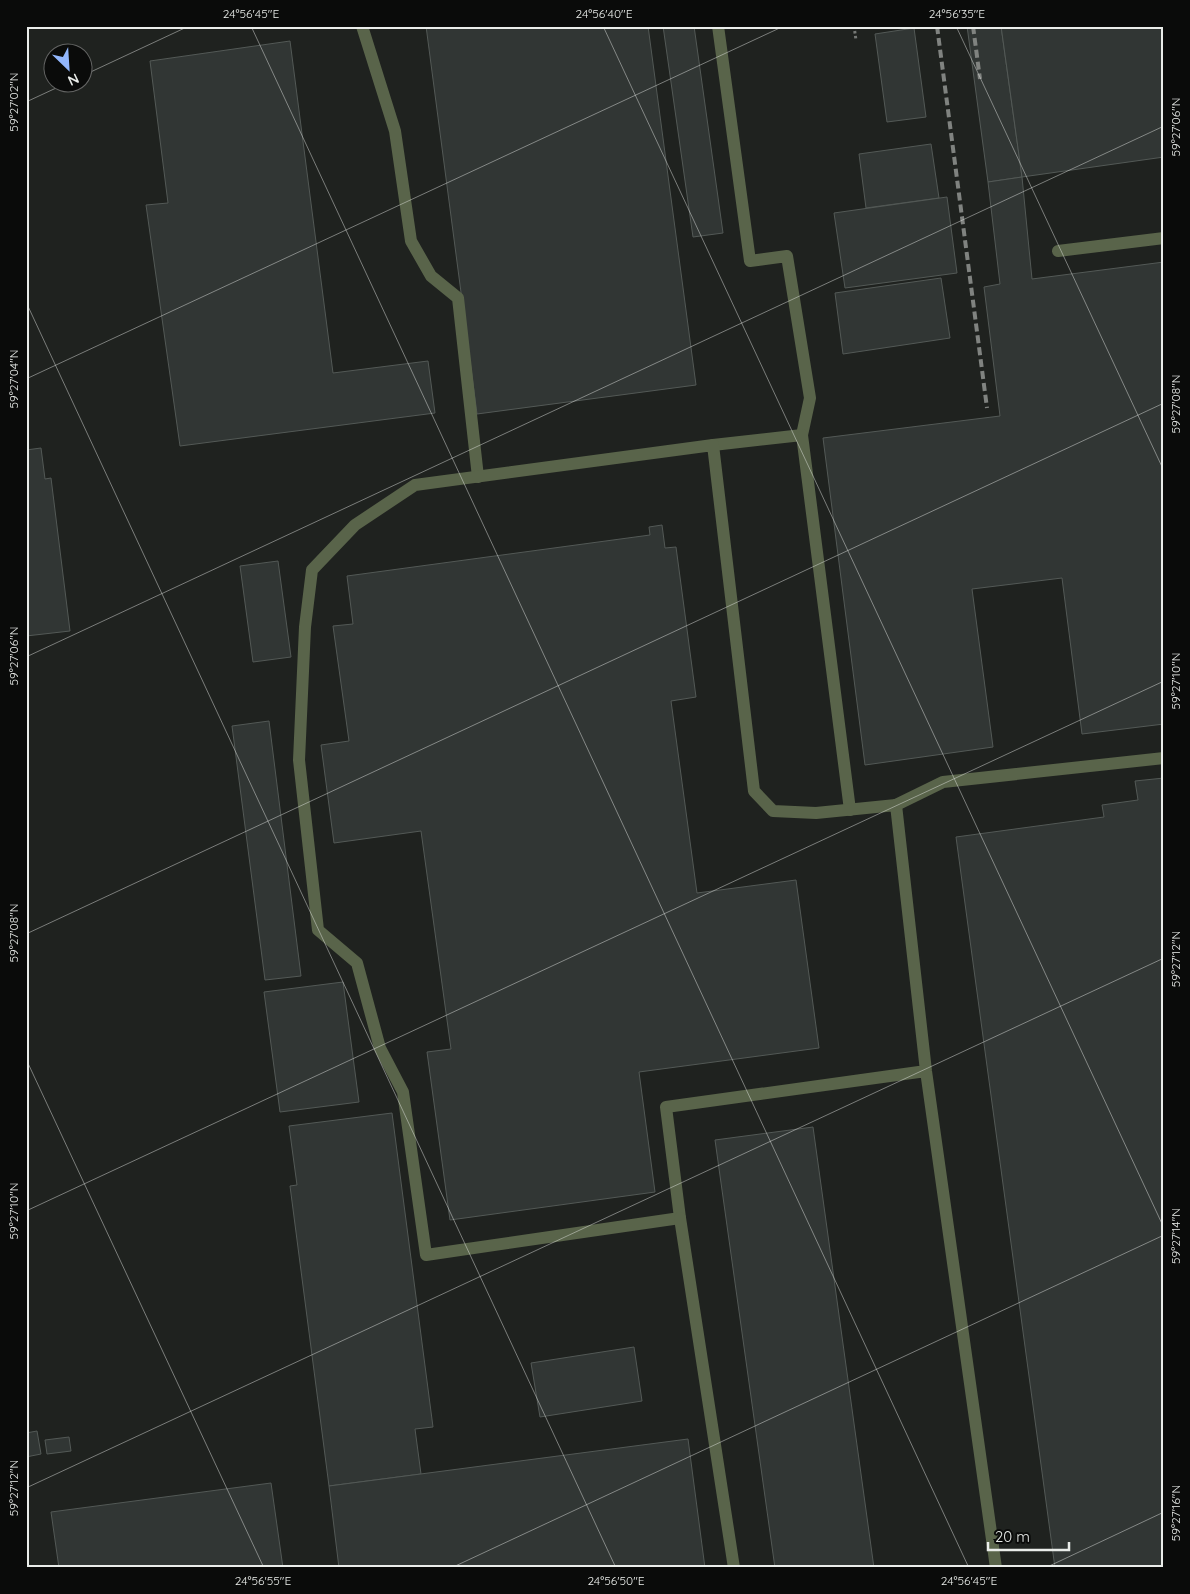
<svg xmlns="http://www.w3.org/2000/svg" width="1190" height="1594" font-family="Quicksand,sans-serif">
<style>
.building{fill:#313634;stroke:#535956}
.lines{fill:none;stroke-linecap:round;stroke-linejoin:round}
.path{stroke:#757875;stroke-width:3;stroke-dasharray:2.5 2.5;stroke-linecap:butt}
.service{stroke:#59644a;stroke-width:12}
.rail{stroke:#808380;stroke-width:4;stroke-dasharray:8 4;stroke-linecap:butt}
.ticks{fill:none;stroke:#eaedea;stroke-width:1;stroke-opacity:0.45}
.neatline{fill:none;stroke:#eaedea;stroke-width:2}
.ticks-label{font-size:12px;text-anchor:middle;fill:#eaedea}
</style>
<rect width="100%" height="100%" fill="#1f221f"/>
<g class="building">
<path d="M426,26H648L696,385L477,414Z"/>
<path d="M663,26H694L723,233L693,237Z"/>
<path d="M967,26H1001L1022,177L988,182Z"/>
<path d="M1001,26H1164V157L1022,177Z"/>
<path d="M914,28L926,117L887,122L875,34Z"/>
<path d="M290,41L333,373L428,361L435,413L180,446L146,205L168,203L150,61Z"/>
<path d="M931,144L939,198L866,208L859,154Z"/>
<path d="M1022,177L1032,279L1164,262V724L1082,734L1062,578L972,589L993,747L865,765L823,438L1000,416L984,287L1000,284L988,182Z"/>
<path d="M947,197L957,273L845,288L834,213Z"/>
<path d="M941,278L950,338L843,354L835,293Z"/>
<path d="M41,448L45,479L51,478L70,631L26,636V450Z"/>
<path d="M662,525L665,548L676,547L696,697L671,701L697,893L796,880L819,1048L639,1072L655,1192L450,1220L427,1052L451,1049L421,831L334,843L321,745L349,741L333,626L353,624L347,576L650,535L649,527Z"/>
<path d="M278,561L291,657L253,662L240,566Z"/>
<path d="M269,721L301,976L265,980L232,726Z"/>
<path d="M1164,778V1568H1055L956,837L1104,817L1102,805L1138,800L1135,781Z"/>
<path d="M343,982L359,1102L280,1112L264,992Z"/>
<path d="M392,1113L433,1427L415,1429L421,1474L329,1486L290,1186L297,1185L289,1126Z"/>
<path d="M813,1127L874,1568H775L715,1140Z"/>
<path d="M634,1347L642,1401L540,1417L531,1363Z"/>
<path d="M37,1431L41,1454L26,1457V1433Z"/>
<path d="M69,1437L71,1451L47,1454L45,1440Z"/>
<path d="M688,1439L705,1568H339L329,1486Z"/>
<path d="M271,1483L283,1568H59L51,1512Z"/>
</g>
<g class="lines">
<path class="path" d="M854,26L856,40"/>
<g class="service">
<path d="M362,26L395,131L411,241L431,276L458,298L478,477"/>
<path d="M718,26L750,261L787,256L810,398L802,435"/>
<path d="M1058,251L1164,238"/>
<path d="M713,445L802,435L850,810"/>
<path d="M896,805L943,782L1164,758"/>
<path d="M926,1071L666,1107L680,1218L426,1255L403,1092L380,1048L357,963L318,930L299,760L305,627L312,570L355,525L415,485L713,445L754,791L773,811L816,813L896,805L926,1071L996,1568"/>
<path d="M680,1218L734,1568"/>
</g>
<g class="rail">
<path d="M937,26L987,408"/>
<path d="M973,26L980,79"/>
</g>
</g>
<path class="ticks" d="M251,26L969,1568M603,26L1164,1228M956,26L1164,471M82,76L189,26M26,102L69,82M26,302L616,1568M26,379L784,26M26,657L1164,126M26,934L1164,403M26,1059L264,1568M26,1211L1164,681M26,1488L1164,958M451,1568L1164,1235M1045,1568L1164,1512"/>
<rect width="1190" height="1594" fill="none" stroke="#0a0b0a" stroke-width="55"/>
<g transform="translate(68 68) rotate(155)"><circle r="24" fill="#0a0b0a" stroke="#646564"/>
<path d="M0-4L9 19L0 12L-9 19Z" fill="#92b7fd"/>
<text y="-8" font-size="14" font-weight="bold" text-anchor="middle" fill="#eaedea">N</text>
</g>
<path d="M988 1542v8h81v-8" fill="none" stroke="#eaedea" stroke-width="2.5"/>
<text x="995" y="1542" font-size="15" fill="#eaedea" stroke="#0a0b0a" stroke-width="4" paint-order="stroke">20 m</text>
<rect x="28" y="28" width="1134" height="1538" class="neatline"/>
<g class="ticks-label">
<text x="251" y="18">24°56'45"E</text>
<text x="604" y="18">24°56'40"E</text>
<text x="957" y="18">24°56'35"E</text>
<text transform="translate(14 102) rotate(-90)" y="4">59°27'02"N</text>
<text transform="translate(1176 127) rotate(-90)" y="4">59°27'06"N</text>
<text transform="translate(14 379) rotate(-90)" y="4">59°27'04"N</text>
<text transform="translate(1176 404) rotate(-90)" y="4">59°27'08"N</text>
<text transform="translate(14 656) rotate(-90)" y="4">59°27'06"N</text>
<text transform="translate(1176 681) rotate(-90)" y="4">59°27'10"N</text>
<text transform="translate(14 933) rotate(-90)" y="4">59°27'08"N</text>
<text transform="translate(1176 959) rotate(-90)" y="4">59°27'12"N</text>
<text transform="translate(14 1211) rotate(-90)" y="4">59°27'10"N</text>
<text transform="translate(1176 1236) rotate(-90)" y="4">59°27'14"N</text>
<text transform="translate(14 1488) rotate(-90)" y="4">59°27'12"N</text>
<text transform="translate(1176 1513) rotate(-90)" y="4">59°27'16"N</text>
<text x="263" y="1585">24°56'55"E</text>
<text x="616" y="1585">24°56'50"E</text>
<text x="969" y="1585">24°56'45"E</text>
</g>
</svg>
